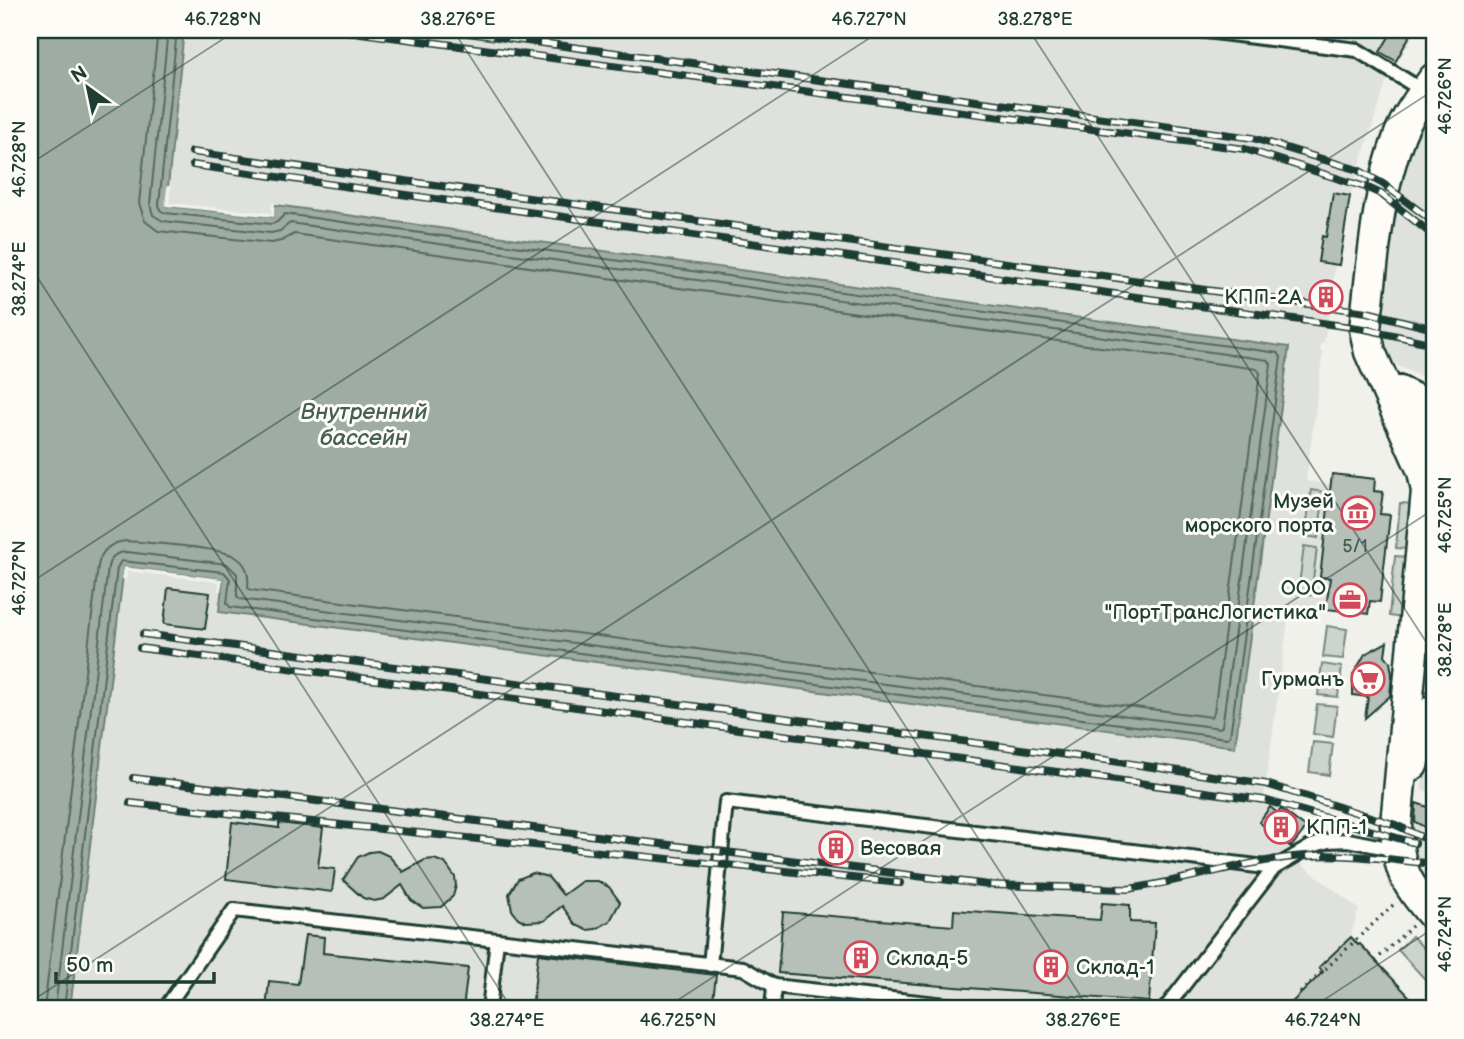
<svg xmlns="http://www.w3.org/2000/svg" width="1464" height="1039" font-family="'Balsamiq Sans',sans-serif">
<style>
.built{fill:#dfe2dc}
.green{fill:#cdd3cd;stroke:#768880;stroke-width:2}
.water{fill:#9faca4;stroke:#6c8077;stroke-width:2}
.pier{fill:#f0f1eb}
.lines{fill:none;stroke-linecap:round;stroke-linejoin:round}
.shore{stroke:#526961;stroke-width:2}
.building{fill:#b6bfb8;stroke:#1f3d34;stroke-width:2}
.service-casing{stroke:#1f3d34;stroke-width:18}
.tertiary-casing{stroke:#1f3d34;stroke-width:35}
.path{stroke:#1f3d34;stroke-width:3.5;stroke-dasharray:2 5;stroke-linecap:butt}
.service{stroke:#fdfcf7;stroke-width:12}
.tertiary{stroke:#fdfcf7;stroke-width:30}
.rail-casing{stroke:#1f3d34;stroke-width:8}
.rail{stroke:#fdfcf7;stroke-width:5;stroke-dasharray:16;stroke-linecap:butt}
.ticks{fill:none;stroke:#1f3d34;stroke-width:2;stroke-opacity:0.45}
.labels{text-anchor:middle;stroke-width:6;stroke-linejoin:round;paint-order:stroke}
.number-label{font-size:18px;fill:#455e55}
.poi-label{font-size:21px;fill:#1f3d34;stroke:#fdfcf7;text-anchor:end}
.water-label{font-size:23px;font-style:italic;fill:#455e56;stroke:#fdfcf7}
.neatline{fill:none;stroke:#1f3d34;stroke-width:2.5}
.ticks-label{font-size:18px;text-anchor:middle;fill:#1f3d34}
</style>
<rect width="100%" height="100%" fill="#f0f1eb"/>
<filter id="ink" filterUnits="userSpaceOnUse"><feTurbulence type="fractalNoise" baseFrequency=".0143" numOctaves="2"/><feDisplacementMap in="SourceGraphic" scale="14" xChannelSelector="R" yChannelSelector="G"/><feConvolveMatrix kernelMatrix="1 2 1 2 8 2 1 2 1" color-interpolation-filters="sRGB"/></filter>
<g filter="url(#ink)">
<g class="built">
<path d="M184,30H1416L1401,57L1399,56L1386,83L1350,196L1339,265H1335L1324,343H1321L1320,351L1323,352L1306,481L1331,484L1320,577L1330,578L1326,609L1290,605L1263,805L1270,807L1278,813L1281,809L1306,828L1286,853L1292,863L1296,860L1359,909L1351,935L1421,1009H70L124,567L223,579L219,612L1235,746L1289,348L276,205L274,217L165,206Z"/>
<path d="M1434,112V383L1397,365L1388,353L1383,340L1381,309L1386,243L1407,147Z"/>
<path d="M1434,748V880L1412,854V813L1414,806H1426L1431,793L1423,790L1421,786Z"/>
</g>
<g class="green">
<path d="M1311,490L1324,492L1318,538L1305,536Z"/>
<path d="M1400,503L1414,504L1410,549L1396,548Z"/>
<path d="M1304,546L1317,548L1311,595L1298,593Z"/>
<path d="M1434,551V657L1427,653Z"/>
<path d="M1395,556L1409,557L1403,618L1389,616Z"/>
<path d="M1327,626L1347,629L1343,659L1323,657Z"/>
<path d="M1322,664L1342,667L1338,697L1318,695Z"/>
<path d="M1317,704L1337,706L1333,737L1313,734Z"/>
<path d="M1313,742L1333,744L1329,775L1309,772Z"/>
<path d="M1412,936L1434,959V989L1398,950Z"/>
</g>
<path class="water" d="M30,30H184L166,206L273,217L275,205L1289,347L1235,747L219,612L223,579L124,567L70,1009H30Z"/>
<g class="pier">
<path d="M167,186H171L169,203L271,213L272,204L275,202L274,217L165,206Z"/>
<path d="M124,567L223,579L221,591H218L219,582L127,571L126,580L122,579Z"/>
</g>
<g class="lines">
<g class="shore">
<path d="M44,1009L98,566C101,550 111,542 127,541C149,543 223,547 237,558C248,565 249,576 248,588L251,590L1211,717L1214,712L1260,373L1257,369L294,234L281,241L271,243L158,231L145,221L139,203L158,30"/>
<path d="M55,1009L108,567C110,557 117,552 127,552L227,564L237,574V596L240,599L1220,728L1222,726L1224,713L1271,364L1268,360L290,223L280,231L271,233L163,221L153,215L150,204L168,30"/>
<path d="M64,1009L117,568L121,561L224,572L230,579L227,603L230,607L1227,738L1230,736L1233,715L1281,357L1278,353L285,214L277,222L272,224L165,213L160,210L159,204L177,30"/>
</g>
</g>
<g class="building">
<path d="M1393,30H1413L1396,61L1380,52Z"/>
<path d="M1333,193L1350,196L1339,265L1318,262L1322,236L1326,237Z"/>
<path d="M1332,474L1375,479L1374,491L1383,492L1380,514L1390,515L1380,602L1370,601L1368,614L1326,609L1330,578L1320,577Z"/>
<path d="M168,588L210,593L205,629L164,624Z"/>
<path d="M1387,642L1385,655L1390,662L1392,674L1390,696L1365,718L1368,697L1353,695V675L1365,654Z"/>
<path d="M1416,803L1434,809V832L1415,822Z"/>
<path d="M1270,807L1278,813L1281,809L1306,828L1291,847L1259,822Z"/>
<path d="M232,822L279,828V823L323,828L318,867L335,869L332,892L226,879Z"/>
<path d="M378,851L389,856L403,872L425,860L434,859L445,863L455,877L456,886L453,896L441,907L423,908L411,900L402,885L384,899L374,901L363,898L343,880L358,857L369,852Z"/>
<path d="M533,873L548,877L563,895L582,881H598L609,887L620,902L610,921L596,929L587,930L576,925L562,906L544,921L526,922L518,918L512,910L509,894L518,879Z"/>
<path d="M1102,903L1130,905V922L1155,923L1149,1002L778,973L783,912L953,926L954,910L1100,920Z"/>
<path d="M305,935L324,937L323,953L468,968L463,1009H266L269,981L298,984Z"/>
<path d="M1351,937L1358,945L1360,944L1421,1009H1285L1323,972L1319,967Z"/>
<path d="M538,954L716,975L712,1009H532Z"/>
</g>
<g class="lines">
<defs>
<g id="service">
<path d="M1198,30L1357,50L1425,92"/>
<path d="M1401,383L1434,399"/>
<path d="M710,965L726,802L1274,868"/>
<path d="M165,1009L234,910L743,968L774,986L982,1009"/>
<path d="M489,1009L497,940"/>
<path d="M772,1009L774,986"/>
<path d="M1165,1009L1274,868L1312,846L1328,841L1348,840L1397,850"/>
</g>
<g id="tertiary">
<path d="M1434,79C1422,96 1408,114 1400,134C1376,196 1373,263 1365,329L1370,352L1423,471L1427,491L1396,825C1398,870 1405,883 1434,916"/>
<path d="M1397,392L1434,433"/>
<path d="M1412,765L1434,710"/>
</g>
</defs>
<use href="#service" class="service-casing"/>
<use href="#tertiary" class="tertiary-casing"/>
<g class="path">
<path d="M1375,961L1412,926"/>
<path d="M1302,993L1301,992L1393,905"/>
</g>
<use href="#service" class="service"/>
<use href="#tertiary" class="tertiary"/>
<defs>
<g id="rail">
<path d="M338,30L1245,149L1368,188L1381,194L1434,236"/>
<path d="M445,30L1253,138L1358,170L1383,184L1434,222"/>
<path d="M192,152L1367,312L1434,329"/>
<path d="M193,165L1365,329L1434,344"/>
<path d="M143,634L1106,760L1266,784L1396,825L1434,843"/>
<path d="M140,648L1264,800L1415,843"/>
<path d="M133,778L989,885L1128,889C1188,881 1245,860 1306,856C1348,853 1392,860 1434,864"/>
<path d="M130,803L900,883"/>
</g>
</defs>
<use href="#rail" class="rail-casing"/>
<use href="#rail" class="rail"/>
</g>
</g>
<path class="ticks" d="M453,30L1089,1009M1029,30L1434,654M30,164L237,30M30,266L512,1009M30,583L882,30M30,1002L1434,90M664,1009L1434,509M1310,1009L1434,928"/>
<defs>
<symbol id="building-ring" viewBox="-11 -11 22 22"><circle r="9.5" fill="#fdfcf7" stroke="#d1495b" stroke-width="1.5"/><path d="M-4-6H4V6H1V3H-1V6H-4ZM-2.5-4.3h1.7v1.8h-1.7ZM.8-4.3h1.7v1.8H.8ZM-2.5-1h1.7V.8h-1.7ZM.8-1h1.7V.8H.8Z" fill="#d1495b"/></symbol>
<symbol id="museum-ring" viewBox="-11 -11 22 22"><circle r="9.5" fill="#fdfcf7" stroke="#d1495b" stroke-width="1.5"/><path d="M0-6L6-3V-2H-6V-3ZM-5-1h2V3h-2ZM-1-1h2V3h-2ZM3-1h2V3H3ZM-6 4H6V6H-6Z" fill="#d1495b"/></symbol>
<symbol id="office-ring" viewBox="-11 -11 22 22"><circle r="9.5" fill="#fdfcf7" stroke="#d1495b" stroke-width="1.5"/><path d="M-6-3h4V-5.5h4V-3h4V5H-6ZM-1-4.5V-3h2v-1.5ZM-6 0V1H6V0Z" fill="#d1495b"/></symbol>
<symbol id="supermarket-ring" viewBox="-11 -11 22 22"><circle r="9.5" fill="#fdfcf7" stroke="#d1495b" stroke-width="1.5"/><path d="M-6-5.5h2.5l.6 2H6L4.5 2H-2.5L-4.4-4H-6ZM-1.5 3.2a1.3 1.3 0 1 0 .1 0ZM3 3.2a1.3 1.3 0 1 0 .1 0Z" fill="#d1495b"/></symbol>
</defs>
<g fill-rule="evenodd">
<use href="#building-ring" x="1307" y="278" width="38" height="38"/>
<use href="#museum-ring" x="1339" y="494" width="38" height="38"/>
<use href="#office-ring" x="1331" y="581" width="38" height="38"/>
<use href="#supermarket-ring" x="1349" y="660" width="38" height="38"/>
<use href="#building-ring" x="1262" y="808" width="38" height="38"/>
<use href="#building-ring" x="817" y="829" width="38" height="38"/>
<use href="#building-ring" x="842" y="939" width="38" height="38"/>
<use href="#building-ring" x="1032" y="948" width="38" height="38"/>
</g>
<g class="labels">
<g class="number-label">
<text x="1355" y="552">5/1</text>
</g>
<g class="poi-label">
<text x="1302" y="304">КПП-2А</text>
<text x="1334" y="508">Музей<tspan x="1334" dy="24">морского порта</tspan></text>
<text x="1326" y="595">ООО<tspan x="1326" dy="24">"ПортТрансЛогистика"</tspan></text>
<text x="1344" y="686">Гурманъ</text>
<text x="1306" y="834" text-anchor="start">КПП-1</text>
<text x="860" y="855" text-anchor="start">Весовая</text>
<text x="886" y="965" text-anchor="start">Склад-5</text>
<text x="1076" y="974" text-anchor="start">Склад-1</text>
</g>
<g class="water-label">
<text x="364" y="419">Внутренний<tspan x="364" dy="26">бассейн</tspan></text>
</g>
</g>
<rect width="1464" height="1039" fill="none" stroke="#fdfcf7" stroke-width="77"/>
<g transform="translate(88 88) rotate(327)" stroke="#fdfcf7" stroke-width="5" paint-order="stroke">
<path d="M0-5L12 26L0 18L-12 26Z" fill="#1f3d34"/>
<text y="-10" font-size="19" font-weight="bold" text-anchor="middle" fill="#1f3d34">N</text>
</g>
<path d="M56 972v10h158v-10" fill="none" stroke="#1f3d34" stroke-width="3.5"/>
<text x="66" y="972" font-size="21" fill="#1f3d34" stroke="#fdfcf7" stroke-width="5" paint-order="stroke">50 m</text>
<rect x="38" y="38" width="1388" height="962" class="neatline"/>
<g class="ticks-label">
<text x="223" y="25">46.728°N</text>
<text x="458" y="25">38.276°E</text>
<text x="869" y="25">46.727°N</text>
<text x="1035" y="25">38.278°E</text>
<text transform="translate(1445 96) rotate(-90)" y="6">46.726°N</text>
<text transform="translate(19 159) rotate(-90)" y="6">46.728°N</text>
<text transform="translate(19 279) rotate(-90)" y="6">38.274°E</text>
<text transform="translate(1445 515) rotate(-90)" y="6">46.725°N</text>
<text transform="translate(19 578) rotate(-90)" y="6">46.727°N</text>
<text transform="translate(1445 640) rotate(-90)" y="6">38.278°E</text>
<text transform="translate(1445 934) rotate(-90)" y="6">46.724°N</text>
<text x="507" y="1026">38.274°E</text>
<text x="678" y="1026">46.725°N</text>
<text x="1083" y="1026">38.276°E</text>
<text x="1323" y="1026">46.724°N</text>
</g>
</svg>
